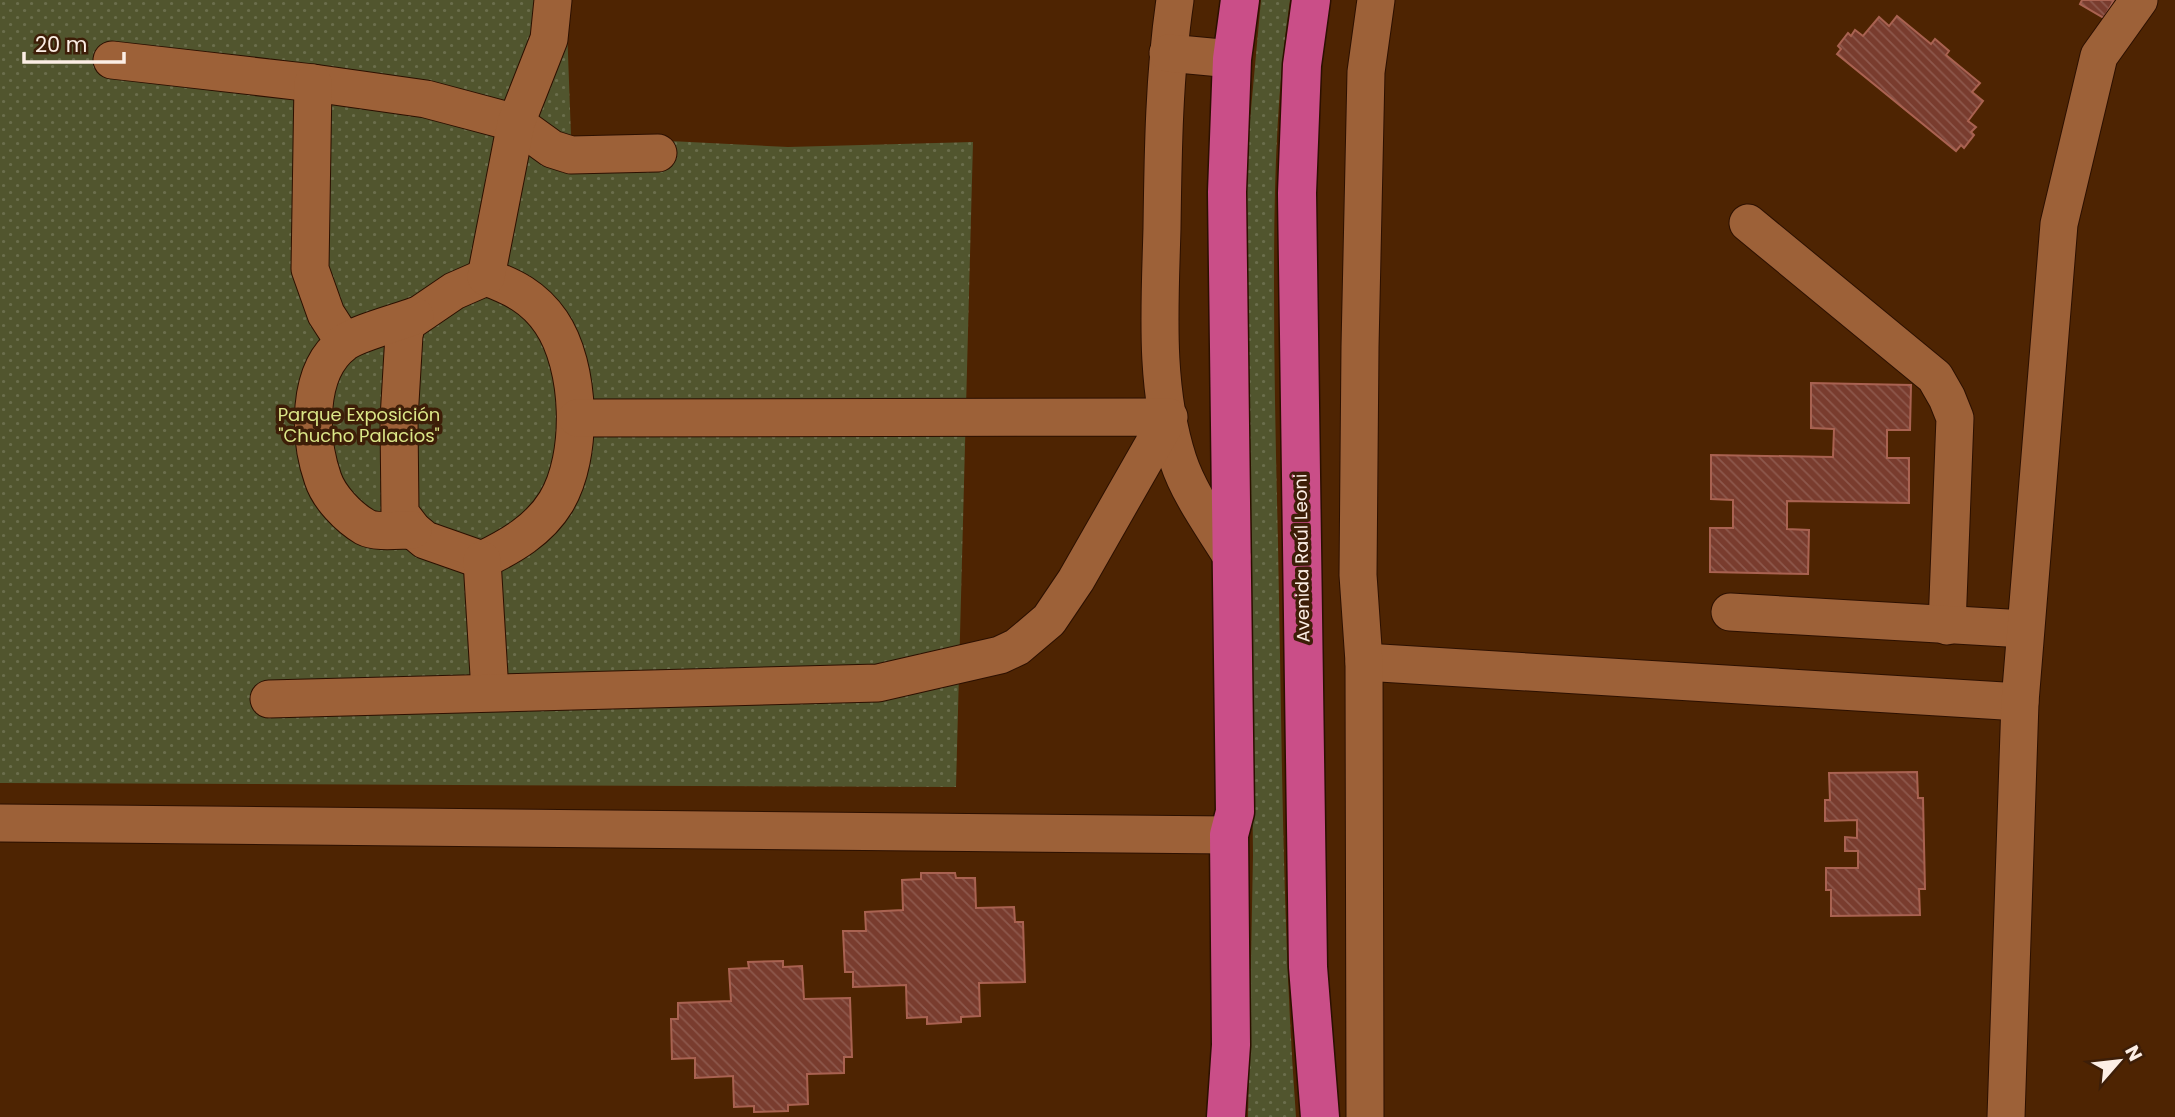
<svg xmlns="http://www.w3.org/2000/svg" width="2175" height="1117" font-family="Poppins,sans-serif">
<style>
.grass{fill:url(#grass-dots)}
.building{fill:url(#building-back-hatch);stroke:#a96251;stroke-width:2}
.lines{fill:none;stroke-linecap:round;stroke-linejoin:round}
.minor-casing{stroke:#2c1000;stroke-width:39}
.highway-casing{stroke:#2c1000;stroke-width:41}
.minor{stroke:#9d6138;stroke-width:37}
.highway{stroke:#ca4e88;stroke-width:38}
.labels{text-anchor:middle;stroke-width:7;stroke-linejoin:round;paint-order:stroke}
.park-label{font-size:18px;fill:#dbe687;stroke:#3d1e08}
.street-label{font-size:18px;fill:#fceee5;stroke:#3d1e08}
</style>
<defs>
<pattern id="grass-dots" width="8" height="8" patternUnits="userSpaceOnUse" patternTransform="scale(1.75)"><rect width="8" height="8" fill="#51552e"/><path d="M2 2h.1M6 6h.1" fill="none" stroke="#6b6e4c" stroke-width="1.8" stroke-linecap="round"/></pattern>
<pattern id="building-back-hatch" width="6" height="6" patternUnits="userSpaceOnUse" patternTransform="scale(1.75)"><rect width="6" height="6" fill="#793c2e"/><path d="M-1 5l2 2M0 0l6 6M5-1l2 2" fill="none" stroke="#8d584c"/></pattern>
</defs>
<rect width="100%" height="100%" fill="#4e2402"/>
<g class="grass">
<path d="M0,0H566L571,136L788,147L973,142L956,787L0,783Z"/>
<path d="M1261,0H1290C1276,95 1274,190 1274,286C1274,372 1276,458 1278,544C1282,735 1282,926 1296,1117H1248L1253,855L1246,200L1249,131Z"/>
</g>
<g class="building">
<path d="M2082,0H2114L2104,18L2080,4Z"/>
<path d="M1897,16L1931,44L1935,39L1949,51L1946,55L1980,83L1972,92L1983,101L1968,121L1976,127L1971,132L1974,135L1964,148L1961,145L1956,151L1837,54L1841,49L1838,46L1848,33L1851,36L1855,30L1863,36L1879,17L1889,26Z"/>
<path d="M1811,383L1911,385L1910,430H1887V458H1909V503L1787,501V529L1809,530L1808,574L1710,572V528H1733V500L1711,499V455L1833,457L1834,429L1811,428Z"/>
<path d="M1917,772L1918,798H1923L1925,889H1919L1920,915L1831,916V890H1826V868H1858V851H1845V837L1857,838V820L1825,821V800H1830L1829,773Z"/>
<path d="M921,873H955L956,878H975L976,908L1014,907L1015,922H1023L1025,982L979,983L980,1016L961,1017V1022L927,1024V1017L907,1018L906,985L853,987V972H845L843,931H866L865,912L903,910L902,880L921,879Z"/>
<path d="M783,961V967L802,966L804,999L850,998L852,1057H844V1073L807,1074L808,1104L788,1105V1111L754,1112V1106L734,1107L733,1076L695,1078V1058L672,1059L671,1019H678V1003L731,1001L729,969L749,968L748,962Z"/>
</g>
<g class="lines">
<defs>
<g id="minor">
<path d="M1175,0C1164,75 1163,152 1162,228C1160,305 1154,385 1178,460C1189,494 1213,526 1232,557"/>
<path d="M1168,53L1232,59"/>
<path d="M112,60L313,83L426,99L516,123L552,149L571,155L658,153"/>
<path d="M313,83L310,269L326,314L344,342"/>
<path d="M1748,223L1935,377L1947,398L1955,418L1947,626"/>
<path d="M486,277C513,287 534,297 551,322C581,366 584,456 556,502C539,530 511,546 482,560L425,540L413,530L400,513L399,419L404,335L407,323L454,291Z"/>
<path d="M486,277L516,123L549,39L553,0"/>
<path d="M413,530C399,530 376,533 365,527C348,517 329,497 323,479C309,439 306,371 344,343C355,334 399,322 415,316"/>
<path d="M482,560L490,692"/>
<path d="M1730,612L2025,629"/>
<path d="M1364,662L2020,702"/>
<path d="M269,699L878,683L1000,655L1017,647L1049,620L1076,580L1169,417L577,418"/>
<path d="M0,823L1229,835"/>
<path d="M1365,1117L1364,662L1358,575L1360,347L1366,72L1376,0"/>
<path d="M2006,1117L2020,702L2059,224L2099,56L2139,0"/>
</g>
<g id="highway">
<path d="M1311,0L1302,65L1297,193L1308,967L1320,1117"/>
<path d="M1226,1117L1231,1045L1229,835L1235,812L1227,192L1232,59L1240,0"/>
</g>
</defs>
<use href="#minor" class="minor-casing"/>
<use href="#highway" class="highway-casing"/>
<use href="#minor" class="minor"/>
<use href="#highway" class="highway"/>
</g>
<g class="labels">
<g class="park-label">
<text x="359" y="421">Parque Exposición<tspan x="359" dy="21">"Chucho Palacios"</tspan></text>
</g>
<g class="street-label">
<text transform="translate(1302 558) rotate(-91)" y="6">Avenida Raúl Leoni</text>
</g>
</g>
<g transform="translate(2119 1061) rotate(62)" stroke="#3d1e08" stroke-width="5" paint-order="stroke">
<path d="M0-5L12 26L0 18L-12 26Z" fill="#fceee5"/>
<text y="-10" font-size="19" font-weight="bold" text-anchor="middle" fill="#fceee5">N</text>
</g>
<path d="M24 52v10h100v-10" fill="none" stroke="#fceee5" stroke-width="3.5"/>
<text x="35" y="52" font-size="21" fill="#fceee5" stroke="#3d1e08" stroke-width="5" paint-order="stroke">20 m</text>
</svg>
